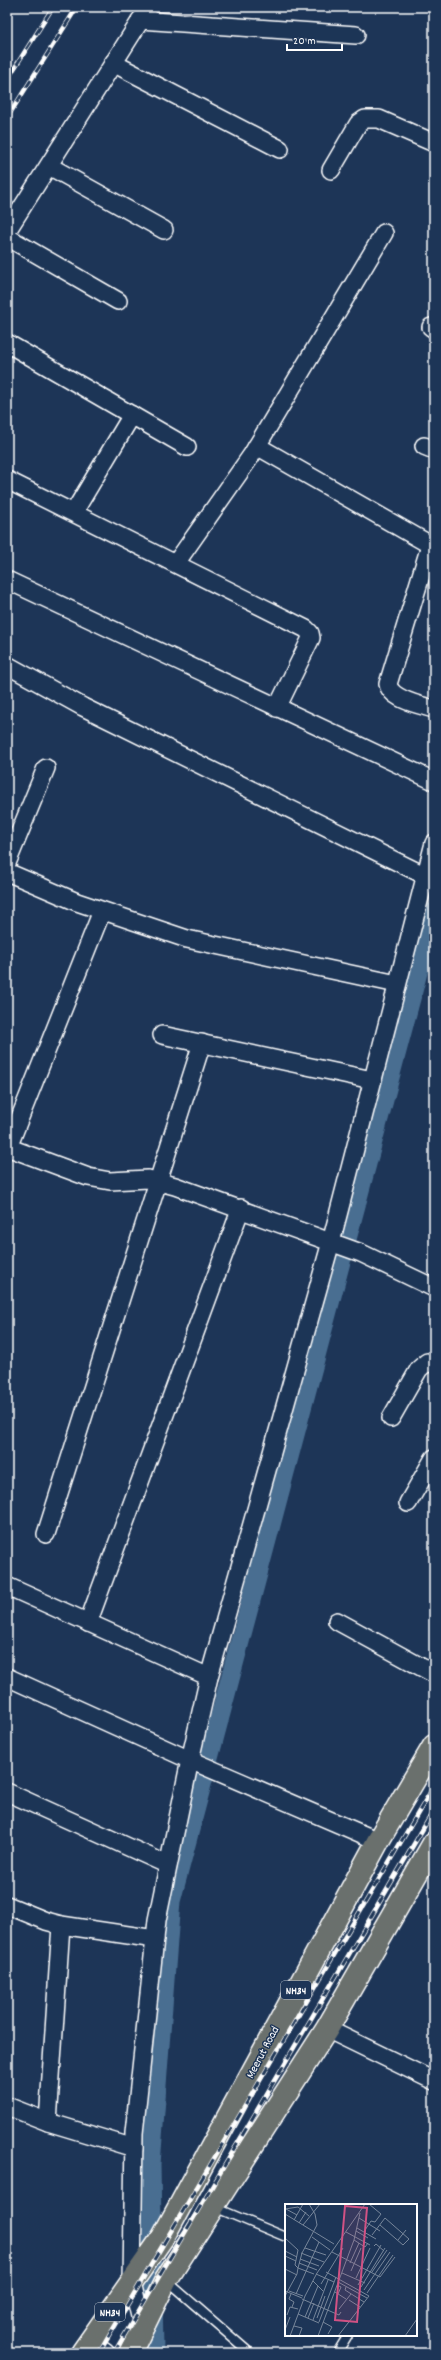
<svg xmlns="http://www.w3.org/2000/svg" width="441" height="2360" font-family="Dekko,sans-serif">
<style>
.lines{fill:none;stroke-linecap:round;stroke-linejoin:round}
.canal{stroke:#496e91;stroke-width:19}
.lane-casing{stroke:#fff;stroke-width:11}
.street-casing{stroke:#fff;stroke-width:20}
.highway-casing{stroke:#fff;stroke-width:25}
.lane{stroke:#1d3557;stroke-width:8}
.street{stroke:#1d3557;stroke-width:17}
.highway{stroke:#6a706d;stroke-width:22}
.rail-casing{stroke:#fff;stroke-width:4.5}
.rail{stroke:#1d3557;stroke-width:3;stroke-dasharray:9;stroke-linecap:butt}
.labels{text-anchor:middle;stroke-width:3;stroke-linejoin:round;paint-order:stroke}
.shield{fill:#1d3557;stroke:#bbc2cd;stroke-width:1}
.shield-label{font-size:11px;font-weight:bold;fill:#fff}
.street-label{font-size:12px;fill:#fff;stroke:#1d3557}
.inset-road{fill:none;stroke:#77869a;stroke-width:1}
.view{fill:#d15284;fill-opacity:0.15;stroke:#d15284;stroke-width:2}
.inset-edge{fill:none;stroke:#fff;stroke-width:2}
</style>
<rect width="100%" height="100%" fill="#1d3557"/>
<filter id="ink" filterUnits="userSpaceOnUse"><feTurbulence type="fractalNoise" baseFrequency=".025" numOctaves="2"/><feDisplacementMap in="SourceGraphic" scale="8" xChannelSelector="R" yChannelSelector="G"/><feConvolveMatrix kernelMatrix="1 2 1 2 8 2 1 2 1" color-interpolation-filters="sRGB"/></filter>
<g filter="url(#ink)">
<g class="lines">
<path class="canal" d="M154,2353L151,2164L171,1901L434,912"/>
<defs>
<g id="lane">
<path d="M214,2207L286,2237"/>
<path d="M167,2281L250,2353"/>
<path d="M337,2353L348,2335"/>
</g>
<g id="street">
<path d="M140,20L356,35"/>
<path d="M113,63L280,149"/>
<path d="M49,166L164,230"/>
<path d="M331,170L358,124L365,119H379L434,143"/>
<path d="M7,231L149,7"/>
<path d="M7,237L118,301"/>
<path d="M431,327L434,329"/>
<path d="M7,343L187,447"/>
<path d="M257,446L434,547"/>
<path d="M424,446L434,450"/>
<path d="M7,480L306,629L310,633L311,638L277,708"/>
<path d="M74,512L132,415"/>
<path d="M430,546L388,684C391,700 421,705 434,709"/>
<path d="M176,563L251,456L384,233"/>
<path d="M7,580L434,781"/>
<path d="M7,665L83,707L434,880"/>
<path d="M7,863L46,768"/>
<path d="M7,872L77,902L187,939L397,984"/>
<path d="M162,1035L372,1080"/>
<path d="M7,1147L88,1177L110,1181L148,1179L175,1186L361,1253L434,1288"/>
<path d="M7,1150L102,911"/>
<path d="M391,1418L419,1369L427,1362L434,1364"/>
<path d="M408,1503L434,1458"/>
<path d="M46,1534L202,1043"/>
<path d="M7,1586L209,1677"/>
<path d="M337,1621L434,1674"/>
<path d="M88,1623L241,1208"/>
<path d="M7,1677L190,1760L378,1841"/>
<path d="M7,1792L168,1865"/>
<path d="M7,1905L46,1921L61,1925L155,1939"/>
<path d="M327,2029L434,2081"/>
<path d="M7,2106L48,2122L134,2148"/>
<path d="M48,2122L61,1925"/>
<path d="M142,2325L132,2282L134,2133L157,1920L190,1760L209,1677L331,1242L434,843"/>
<path d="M89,2341L106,2353"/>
</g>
<g id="highway">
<path d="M82,2353L163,2237L378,1841L434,1746"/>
<path d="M130,2353L166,2280L327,2029L434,1843"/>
</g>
</defs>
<use href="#lane" class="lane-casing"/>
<use href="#street" class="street-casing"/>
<use href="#highway" class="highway-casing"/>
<use href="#lane" class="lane"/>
<use href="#street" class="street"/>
<use href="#highway" class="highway"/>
<defs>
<g id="rail">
<path d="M7,80L53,7"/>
<path d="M7,118L77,7"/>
<path d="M99,2353L434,1786"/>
<path d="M114,2353L434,1810"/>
</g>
</defs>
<use href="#rail" class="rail-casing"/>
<use href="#rail" class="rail"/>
</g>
</g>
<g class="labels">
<g class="shield">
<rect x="281" y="1981" width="30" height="18" rx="3"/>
<rect x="95" y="2303" width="30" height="18" rx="3"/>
</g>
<g class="shield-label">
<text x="296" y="1994">NH34</text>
<text x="110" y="2316">NH34</text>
</g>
<g class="street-label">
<text transform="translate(262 2052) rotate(-62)" y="4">Meerut Road</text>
</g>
</g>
<g transform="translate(285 2204)">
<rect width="132" height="132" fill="#1d3557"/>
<path class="inset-road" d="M0,5L13,3L24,12M1,5L12,11M0,10L49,40M74,14L95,27M9,16L18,0M14,19L21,8M18,21L35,0M95,21L118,41L124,35L100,14M72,24L91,35M80,26L86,17L90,18L96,10L84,0M71,27L83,34M61,28L85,41M87,31L100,14M27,33L45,46M0,34L13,46L10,61L13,64L12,70L0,92M69,36L80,43L83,39M113,36L121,26M89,42L91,40L99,47M20,44L41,51M0,47L12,53M47,48L95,73L110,53M16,49L39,58M0,52L11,57M15,55L34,62M14,59L32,66M65,59L74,39M13,64L17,49L32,21L30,10L24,0M13,64L29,70M0,65L12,71M66,67L76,44M41,68L84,92L53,132M87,68L102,46M57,69L80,79M31,70L49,78M71,74L85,44M28,77L38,87M53,78L82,94M36,80L58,44M52,81L56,83L53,90M73,81L96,41M61,83L60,86L79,98M76,83L100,44M79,86L105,48M0,87L17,94M4,87L18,92M50,88L61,95M82,89L108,51M6,90L4,95L9,98L7,103M11,90L34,38M17,95L54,111L56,108M64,96L75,103M54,105L66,90M13,110L34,119M2,111L5,103L13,105M20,113L33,82M23,114L29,99M32,114L40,92M28,116L43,76M34,118L51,73M38,118L47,123L43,130M9,122L17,124L14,132M0,126L5,113M5,132L20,92L32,69L80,0M33,132L69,36L75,9M120,132L132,115"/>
<path class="view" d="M60,2L82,4L72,118L50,116Z"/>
<rect width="132" height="132" class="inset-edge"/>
</g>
<rect width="441" height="2360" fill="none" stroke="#1d3557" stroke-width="24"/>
<rect x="12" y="12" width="417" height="2336" fill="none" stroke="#fff" stroke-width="1.5" filter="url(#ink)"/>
<path d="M287 44v6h55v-6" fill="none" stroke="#ffffff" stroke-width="2"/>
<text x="293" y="44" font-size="12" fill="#ffffff" stroke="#1d3557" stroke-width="3" paint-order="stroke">20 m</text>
</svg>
